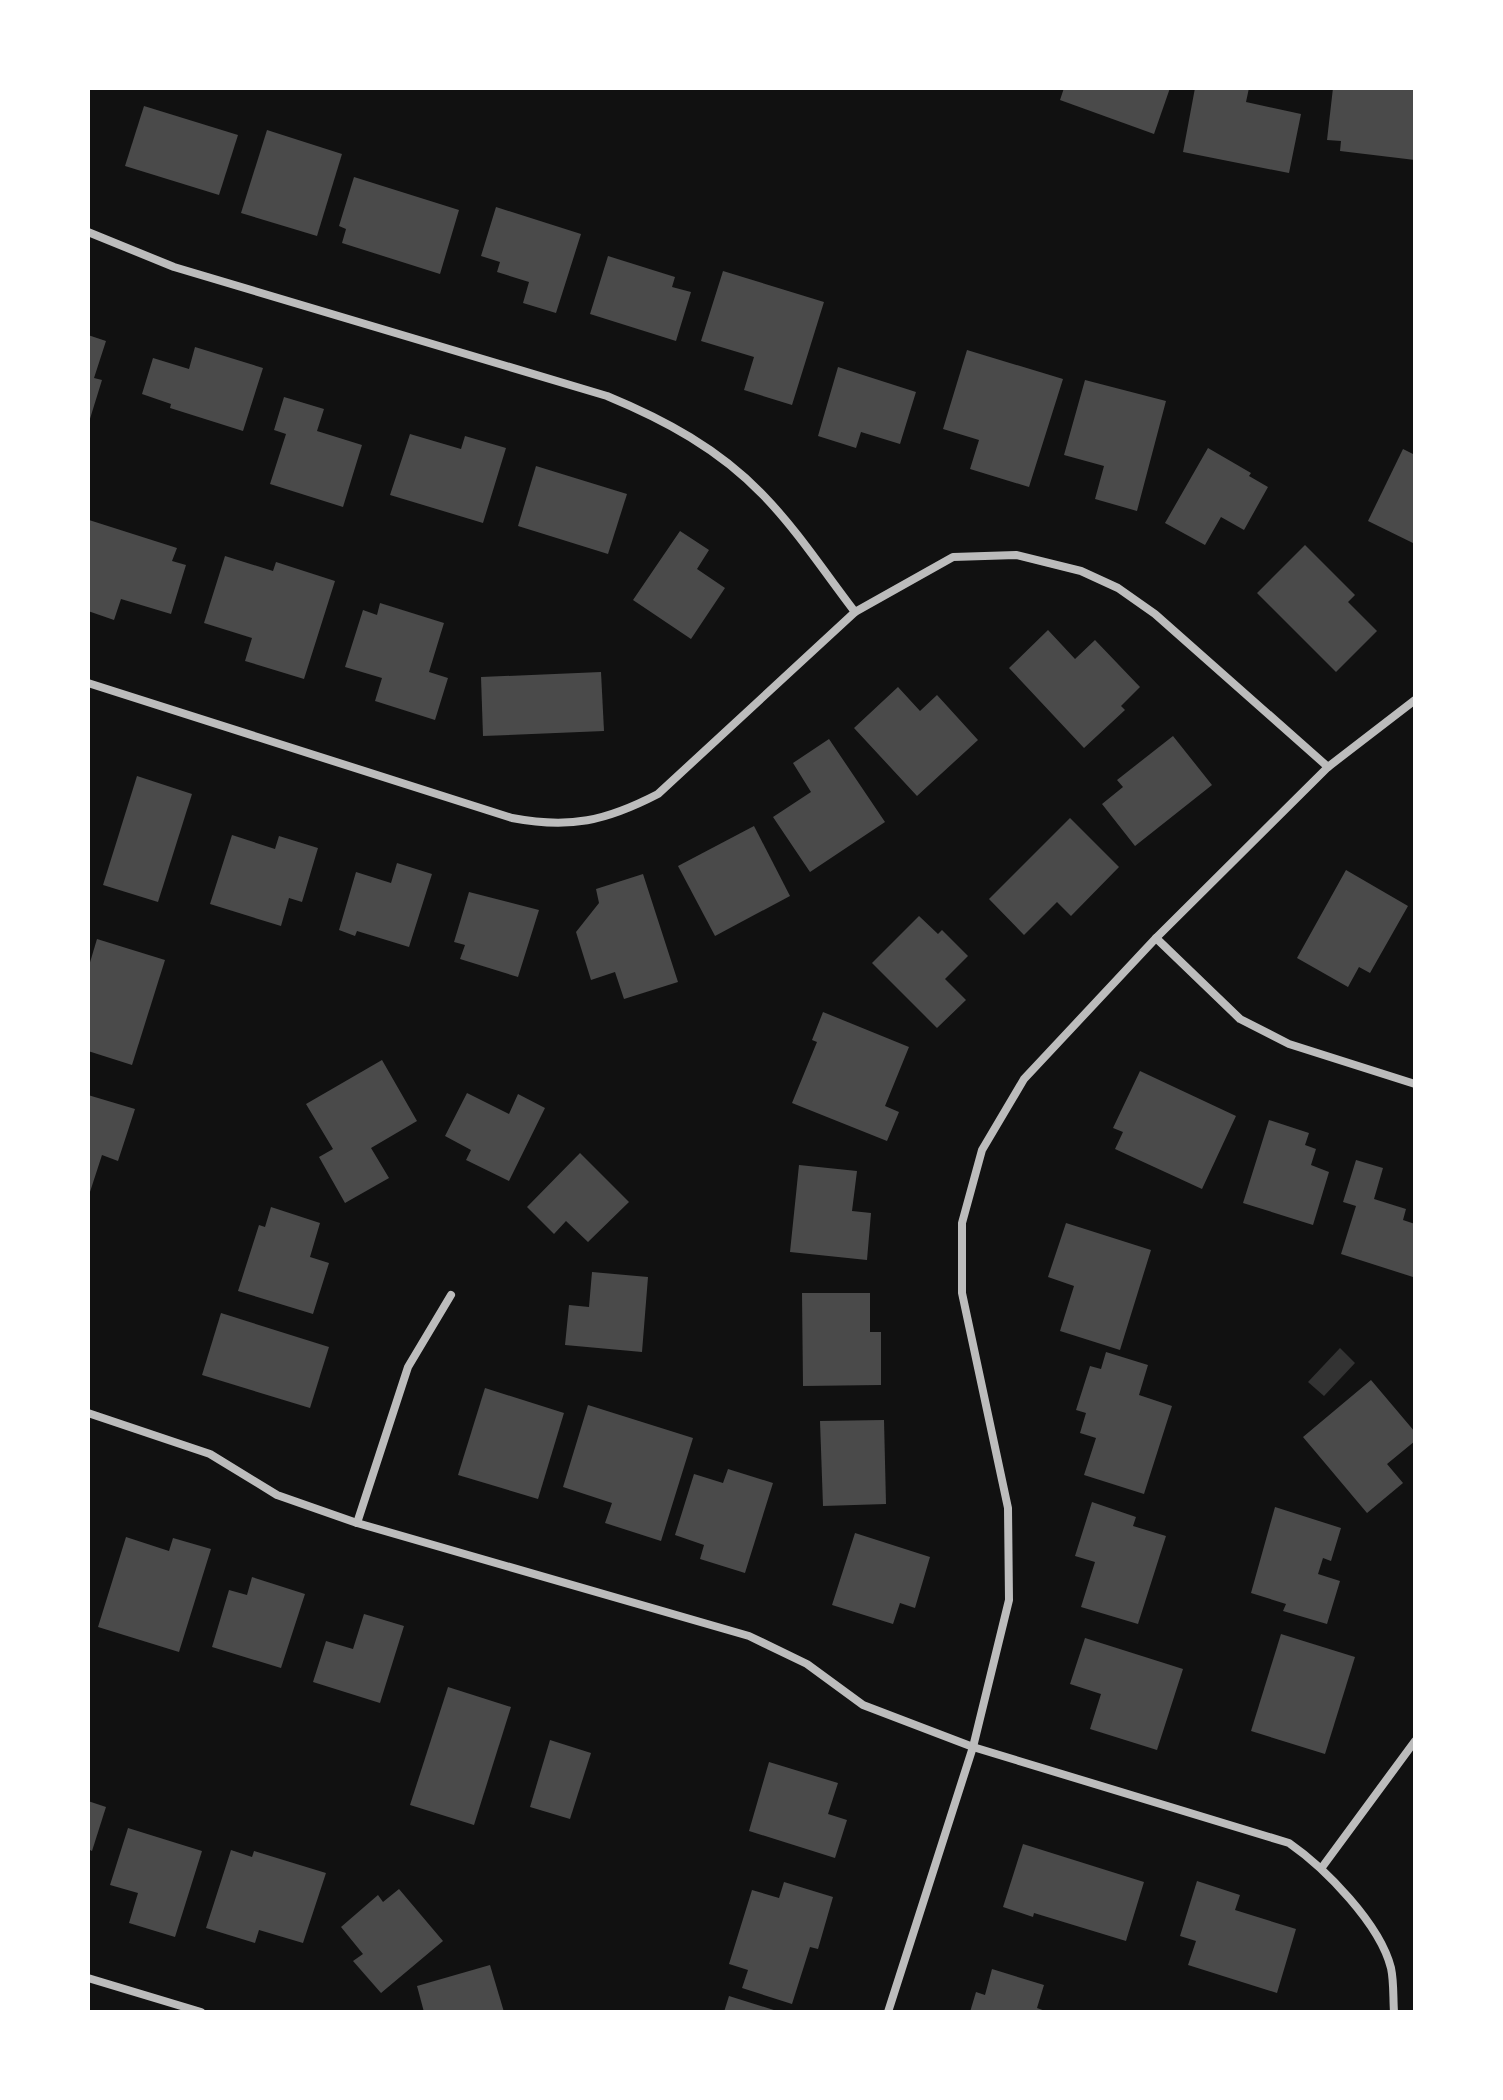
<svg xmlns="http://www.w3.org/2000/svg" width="1503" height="2100" font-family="'Nunito Sans',sans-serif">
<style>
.water{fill:#333}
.building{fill:#4a4a4a}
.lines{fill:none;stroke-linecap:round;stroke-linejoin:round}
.minor{stroke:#bcbcbc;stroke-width:8}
</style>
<rect width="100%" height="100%" fill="#111"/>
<path class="water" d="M1340,1348L1355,1363L1324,1396L1308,1382Z"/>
<g class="building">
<path d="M1064,88H1170L1154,134L1060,100Z"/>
<path d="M1195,88H1249L1246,102L1301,114L1289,173L1183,152Z"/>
<path d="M1333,88H1415V160L1340,151L1341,141L1327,140Z"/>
<path d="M144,106L238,135L219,195L125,166Z"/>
<path d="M267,130L342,154L317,236L241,213Z"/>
<path d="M354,177L459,210L440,274L342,243L346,229L339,226Z"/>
<path d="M496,207L581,234L556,313L523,303L529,282L497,272L500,262L481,256Z"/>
<path d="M608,256L675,277L672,287L691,292L676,341L590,314Z"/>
<path d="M723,271L824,302L792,405L744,390L754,357L701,341Z"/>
<path d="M88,335L106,341L94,378L102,380L89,422Z"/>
<path d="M195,347L263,368L243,431L170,408L171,404L142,394L153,358L189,369Z"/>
<path d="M967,350L1063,379L1029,487L970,469L979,440L943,429Z"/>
<path d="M838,367L916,392L900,444L861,432L856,448L818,436Z"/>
<path d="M1085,380L1166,401L1137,511L1095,499L1104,466L1064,455Z"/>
<path d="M284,397L324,409L317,431L362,445L343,507L270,484L286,434L274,430Z"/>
<path d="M410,434L461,449L465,436L506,448L483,523L390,495Z"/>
<path d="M1208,448L1251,473L1249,476L1268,487L1244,530L1221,517L1205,545L1165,523Z"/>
<path d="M1403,449L1415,455V544L1368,521Z"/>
<path d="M536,466L627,494L608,554L518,526Z"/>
<path d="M89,520L177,548L172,561L186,565L171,614L121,599L114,620L88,611Z"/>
<path d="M680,531L709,550L697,569L725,588L691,639L633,600Z"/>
<path d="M1305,545L1355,595L1348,602L1377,631L1336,672L1257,593Z"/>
<path d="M225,556L273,571L276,562L335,581L304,679L245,661L252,638L204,623Z"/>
<path d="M380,603L444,623L429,672L448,678L435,720L375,701L382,678L345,667L363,610L377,615Z"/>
<path d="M1048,630L1075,659L1095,640L1140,687L1121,706L1125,710L1084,748L1009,668Z"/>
<path d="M601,672L604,731L483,736L481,677Z"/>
<path d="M898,687L920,711L937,695L978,740L917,796L854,728Z"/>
<path d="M1173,736L1212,785L1135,846L1102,804L1123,787L1117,780Z"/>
<path d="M829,739L885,822L810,872L773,817L811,792L793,763Z"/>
<path d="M137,776L192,794L158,902L103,885Z"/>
<path d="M1070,818L1119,867L1071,916L1057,902L1024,935L989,899Z"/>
<path d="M754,826L790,896L715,936L678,866Z"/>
<path d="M232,835L275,849L279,836L318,848L302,902L289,898L281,926L210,904Z"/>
<path d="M397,863L432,874L409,947L357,931L355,936L339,930L356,872L391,883Z"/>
<path d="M1346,870L1408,906L1370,973L1359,967L1348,987L1297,958Z"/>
<path d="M643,874L678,982L624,999L615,972L591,980L576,932L599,903L596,889Z"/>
<path d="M469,892L539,910L518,977L460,959L465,945L454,942Z"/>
<path d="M919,916L938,934L942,930L968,956L945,979L966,1000L937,1028L872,963Z"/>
<path d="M97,939L165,960L132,1065L88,1051V969Z"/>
<path d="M823,1012L909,1047L885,1106L899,1112L887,1141L792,1103L817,1042L812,1040Z"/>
<path d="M382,1060L417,1121L371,1148L389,1178L345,1203L319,1157L333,1149L306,1104Z"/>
<path d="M1140,1071L1236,1116L1202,1189L1115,1149L1123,1132L1113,1128Z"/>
<path d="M467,1093L509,1114L518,1094L545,1108L509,1181L466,1160L471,1150L445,1136Z"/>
<path d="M88,1095L135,1109L118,1161L102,1155L89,1195Z"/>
<path d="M1269,1120L1309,1133L1305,1145L1316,1149L1311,1165L1329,1172L1313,1225L1243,1203Z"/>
<path d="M580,1153L629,1202L588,1242L566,1221L554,1234L527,1207Z"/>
<path d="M1356,1160L1383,1168L1374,1199L1406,1209L1403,1220L1415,1224L1413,1277L1341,1254L1356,1206L1343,1202Z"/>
<path d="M799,1165L857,1171L852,1211L871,1213L867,1260L790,1252Z"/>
<path d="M271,1207L320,1223L310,1257L329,1263L313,1314L238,1291L259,1225L265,1227Z"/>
<path d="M1066,1223L1151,1250L1120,1350L1060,1331L1074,1286L1048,1277Z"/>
<path d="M592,1272L648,1277L642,1352L565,1345L569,1305L589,1307Z"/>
<path d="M802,1293H870V1332H881V1385L803,1386Z"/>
<path d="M221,1313L329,1347L310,1408L202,1375Z"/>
<path d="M1106,1352L1148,1365L1139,1395L1172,1406L1144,1494L1084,1475L1096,1438L1080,1433L1086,1413L1076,1410L1090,1366L1101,1369Z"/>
<path d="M1371,1380L1415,1432V1441L1387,1464L1403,1483L1367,1513L1303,1437Z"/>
<path d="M485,1388L564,1413L538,1499L458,1475Z"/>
<path d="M588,1405L693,1438L661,1541L605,1523L612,1503L563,1487Z"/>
<path d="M884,1420L886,1504L823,1506L820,1421Z"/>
<path d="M728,1469L773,1483L745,1573L700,1559L704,1545L675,1535L694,1474L723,1483Z"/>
<path d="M1092,1502L1136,1517L1133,1526L1166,1536L1138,1624L1081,1607L1095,1562L1075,1556Z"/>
<path d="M1275,1507L1341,1528L1331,1561L1323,1558L1318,1574L1340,1581L1327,1624L1283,1611L1286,1604L1251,1593Z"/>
<path d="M855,1533L930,1557L915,1608L900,1603L893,1624L832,1605Z"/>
<path d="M126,1537L169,1551L173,1538L211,1549L179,1652L98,1627Z"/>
<path d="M252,1577L305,1594L281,1668L212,1647L229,1590L247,1595Z"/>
<path d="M364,1614L404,1626L380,1703L313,1682L326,1641L353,1649Z"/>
<path d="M1281,1634L1355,1657L1325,1754L1251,1731Z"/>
<path d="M1085,1638L1183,1669L1157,1750L1090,1729L1101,1694L1070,1684Z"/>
<path d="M448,1687L511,1707L474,1825L410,1805Z"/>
<path d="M550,1740L591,1753L570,1819L530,1807Z"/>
<path d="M769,1762L838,1783L828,1814L847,1820L835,1858L749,1831Z"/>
<path d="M88,1801L106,1807L92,1851L88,1849Z"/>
<path d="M128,1828L202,1851L175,1937L129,1923L138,1893L110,1885Z"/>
<path d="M1023,1844L1144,1882L1126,1941L1034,1913L1033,1917L1003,1907Z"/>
<path d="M231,1850L252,1857L254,1851L326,1873L303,1943L259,1930L255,1943L206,1928Z"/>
<path d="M1197,1881L1240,1895L1235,1910L1296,1929L1277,1993L1188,1965L1196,1941L1180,1936Z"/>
<path d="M784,1882L833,1897L818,1949L810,1947L792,2004L742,1988L748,1970L729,1964L752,1890L779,1898Z"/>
<path d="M399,1889L443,1941L381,1993L353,1961L363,1954L341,1927L378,1895L383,1902Z"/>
<path d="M490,1965L504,2012H424L417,1986Z"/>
<path d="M992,1969L1044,1985L1037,2008L1048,2012H970L976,1992L985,1995Z"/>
<path d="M729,1996L777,2011V2012H724Z"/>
</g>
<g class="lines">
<g class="minor">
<path d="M88,232L174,267L607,396C665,420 719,449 763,495C797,530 825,573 855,612"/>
<path d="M88,683L512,818C570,829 606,821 658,794L855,612L953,557L1016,555L1081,571L1118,588L1155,614L1328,767"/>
<path d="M1156,938L1240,1019L1289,1044L1415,1084"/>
<path d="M88,1413L210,1454L277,1495L357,1523L749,1636L807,1664L863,1705L973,1747L1289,1843C1325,1868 1380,1924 1391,1968C1394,1982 1393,1998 1394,2012"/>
<path d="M357,1523L408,1367L451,1295"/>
<path d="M1323,1866L1415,1741"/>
<path d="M88,1978L201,2012"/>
<path d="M888,2012L973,1747L1009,1600L1008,1508L962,1293V1223L982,1150L1024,1079L1156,938L1328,767L1415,700"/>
</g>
</g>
<rect width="1503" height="2100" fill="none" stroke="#ffffff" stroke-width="180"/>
</svg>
